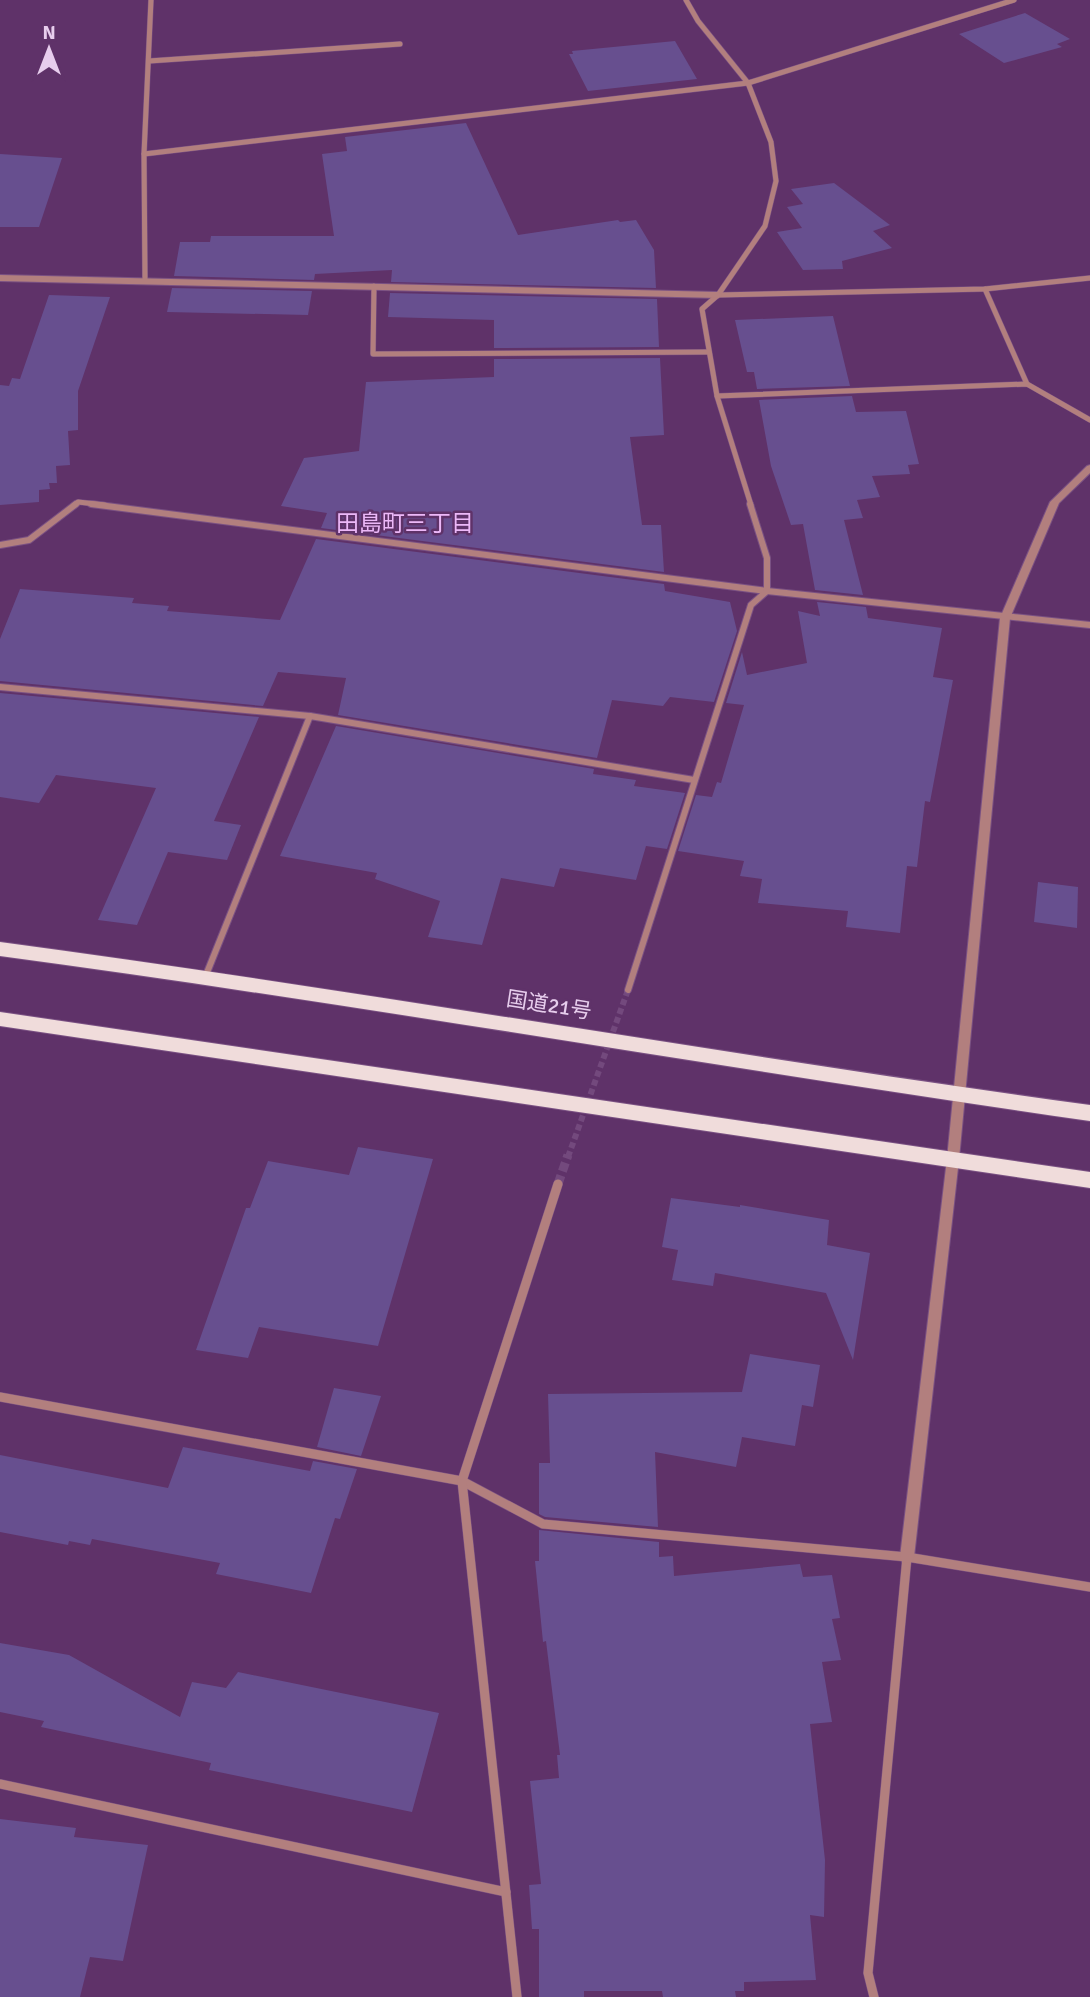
<svg xmlns="http://www.w3.org/2000/svg" width="1090" height="1997" font-family="Signika,'Noto Sans JP',sans-serif">
<style>
.building{fill:#674f8f}
.lines{fill:none;stroke-linecap:round;stroke-linejoin:round}
.minor-tunnel-far1{stroke:#73497d;stroke-width:6;stroke-dasharray:6 3.5;stroke-linecap:butt}
.minor-tunnel{stroke:#73497d;stroke-width:9;stroke-dasharray:9 4.5;stroke-linecap:butt}
.minor-far2-casing{stroke:#7a5183;stroke-width:6}
.minor-far1-casing{stroke:#7a5183;stroke-width:8}
.minor-casing{stroke:#7a5183;stroke-width:10}
.tertiary-casing{stroke:#7a5183;stroke-width:2}
.trunk-casing{stroke:#7a5183;stroke-width:2}
.minor-far2{stroke:#b27f7e;stroke-width:5}
.minor-far1{stroke:#b27f7e;stroke-width:6}
.minor{stroke:#b27f7e;stroke-width:9}
.tertiary{fill:#b27f7e;fill-rule:evenodd}
.trunk{fill:#f0dcdb;fill-rule:evenodd}
.labels{text-anchor:middle;stroke-width:5;stroke-linejoin:round;paint-order:stroke}
.street-label{font-size:21px;fill:#e7cded;stroke:#5f3269}
.neighbourhood-label{font-size:23px;fill:#ecb8f8;stroke:#5f3269}
</style>
<rect width="100%" height="100%" fill="#5f3269"/>
<g class="building">
<path d="M1025,13L1070,39L1057,44L1062,47L1004,63L959,34Z"/>
<path d="M675,41L697,79L588,91L569,54H573L572,51Z"/>
<path d="M466,123L518,235L618,220L620,222L636,220L654,250L656,288L391,282L392,270L315,274L314,280L174,276L180,242H210L211,236H334L322,154L347,151L345,137Z"/>
<path d="M0,154L62,158L39,227H0Z"/>
<path d="M834,183L890,225L873,231L892,248L842,261L843,269L803,270L777,232L802,228L787,207L803,204L791,189Z"/>
<path d="M172,288L312,291L308,315L167,312Z"/>
<path d="M390,293L657,299L659,347L494,348V320L388,317Z"/>
<path d="M49,295L110,297L78,391V430L68,431L70,465L56,466L57,483H49L50,489L39,490V502L0,505V385L9,386L12,378L20,379Z"/>
<path d="M833,316L850,386L757,389L754,372H747L735,320Z"/>
<path d="M660,358L664,435L630,437L642,525H661L664,572L321,528L327,513L281,506L304,458L359,451L366,382L494,377V359Z"/>
<path d="M852,396L856,412L906,411L919,464L908,465L910,474L872,476L880,497L857,500L863,518L844,520L863,595L815,590L803,524L791,525L771,466L759,400Z"/>
<path d="M316,539L664,584L665,591L730,602L737,631L714,702L670,697L663,706L612,700L597,758L338,715L346,678L278,672L263,706L0,681V639L20,589L134,598L132,603L169,606L167,611L280,620Z"/>
<path d="M817,602L866,607L868,618L942,628L933,677L953,680L930,802L925,801L917,867L907,866L900,933L846,927L848,911L758,903L762,879L740,876L744,861L678,851L696,795L712,797L717,782L721,783L744,705L726,703L742,652L747,675L807,663L798,611L820,616Z"/>
<path d="M0,693L259,717L214,821L241,825L227,860L168,852L137,925L98,920L156,788L56,775L39,803L0,797Z"/>
<path d="M336,726L594,769L593,774L636,780L634,786L685,793L667,849L646,846L636,880L560,868L554,887L501,878L482,945L428,937L440,901L375,879L377,873L280,856Z"/>
<path d="M1038,882L1078,887L1077,928L1034,922Z"/>
<path d="M358,1147L433,1159L378,1346L259,1327L248,1358L196,1350L246,1208H250L268,1161L349,1175Z"/>
<path d="M671,1198L740,1207V1205L829,1220L827,1245L870,1253L853,1360L826,1293L715,1273L713,1286L672,1280L678,1250L662,1247Z"/>
<path d="M750,1354L820,1365L813,1407L802,1405L795,1446L742,1437L736,1467L655,1452L658,1527L545,1517L539,1514V1463H550L548,1394L742,1392Z"/>
<path d="M334,1388L381,1396L361,1456L317,1447Z"/>
<path d="M183,1447L310,1471L313,1461L357,1469L340,1519L335,1518L311,1593L216,1574L220,1563L92,1539L90,1545L69,1541L68,1545L0,1532V1455L168,1488Z"/>
<path d="M539,1530L659,1542V1557L673,1556L674,1576L800,1564L803,1577L832,1575L840,1618L832,1619L841,1660L822,1662L832,1722L810,1724L825,1860L824,1917L810,1915L816,1980L744,1982V1991H735L736,1997H663L662,1991H584V1997H539V1929H532L529,1885L541,1884L530,1781L559,1778L557,1755H560L546,1641L543,1642L535,1561H539Z"/>
<path d="M0,1643L69,1655L180,1717L192,1682L226,1688L238,1672L439,1713L412,1812L209,1770L211,1763L41,1727L44,1721L0,1712Z"/>
<path d="M0,1819L76,1828L74,1837L148,1845L123,1961L90,1957L80,1997H0Z"/>
</g>
<g class="lines">
<path class="minor-tunnel-far1" d="M568,1157L628,990"/>
<path class="minor-tunnel" d="M558,1184L568,1155"/>
<defs>
<g id="minor-far2">
<path d="M686,0L698,21L748,83L771,142L776,181L765,226L718,295L702,309L717,396L751,505"/>
<path d="M149,61L400,44"/>
<path d="M144,154L748,83L1014,0"/>
<path d="M145,280L144,154L151,0"/>
<path d="M374,286L373,354L709,352"/>
<path d="M985,289L1027,384"/>
<path d="M718,295L985,289L1090,278"/>
<path d="M717,396L1027,384L1090,420"/>
<path d="M74,505L78,502L105,505"/>
</g>
<g id="minor-far1">
<path d="M91,504L767,591L1090,625"/>
<path d="M0,545L29,540L76,504"/>
<path d="M0,687L310,716L694,780"/>
<path d="M206,975L310,716"/>
<path d="M628,990L751,605L767,591V558L750,504"/>
</g>
<g id="minor">
<path d="M0,1397L462,1481L543,1524L907,1557L1090,1587"/>
<path d="M0,1784L506,1892"/>
<path d="M517,1997L462,1481L558,1184"/>
<path d="M874,1997L868,1973L907,1557"/>
</g>
<g id="tertiary">
<path d="M0,275L718,292L723,295L718,298L0,281Z"/>
<path d="M1090,465V473L1059,503L1010,618L959,1159L914,1557L912,1562L907,1563L902,1562L900,1557L947,1159L1000,618L1050,502L1087,466Z"/>
</g>
<g id="trunk">
<path d="M0,942C364,991 726,1055 1090,1105V1121C726,1069 364,1005 0,956Z"/>
<path d="M0,1012L1090,1172V1188L0,1026Z"/>
</g>
</defs>
<use href="#minor-far2" class="minor-far2-casing"/>
<use href="#minor-far1" class="minor-far1-casing"/>
<use href="#minor" class="minor-casing"/>
<use href="#tertiary" class="tertiary-casing"/>
<use href="#trunk" class="trunk-casing"/>
<use href="#minor-far2" class="minor-far2"/>
<use href="#minor-far1" class="minor-far1"/>
<use href="#minor" class="minor"/>
<use href="#tertiary" class="tertiary"/>
<use href="#trunk" class="trunk"/>
</g>
<g class="labels">
<g class="street-label">
<text transform="translate(549 1005) rotate(9)" y="7">国道21号</text>
</g>
<g class="neighbourhood-label">
<text x="405" y="531">田島町三丁目</text>
</g>
</g>
<g transform="translate(49 49)" stroke="#5f3269" stroke-width="5" paint-order="stroke">
<path d="M0-5L12 26L0 18L-12 26Z" fill="#e7cded"/>
<text y="-10" font-size="19" font-weight="bold" text-anchor="middle" fill="#e7cded">N</text>
</g>
</svg>
